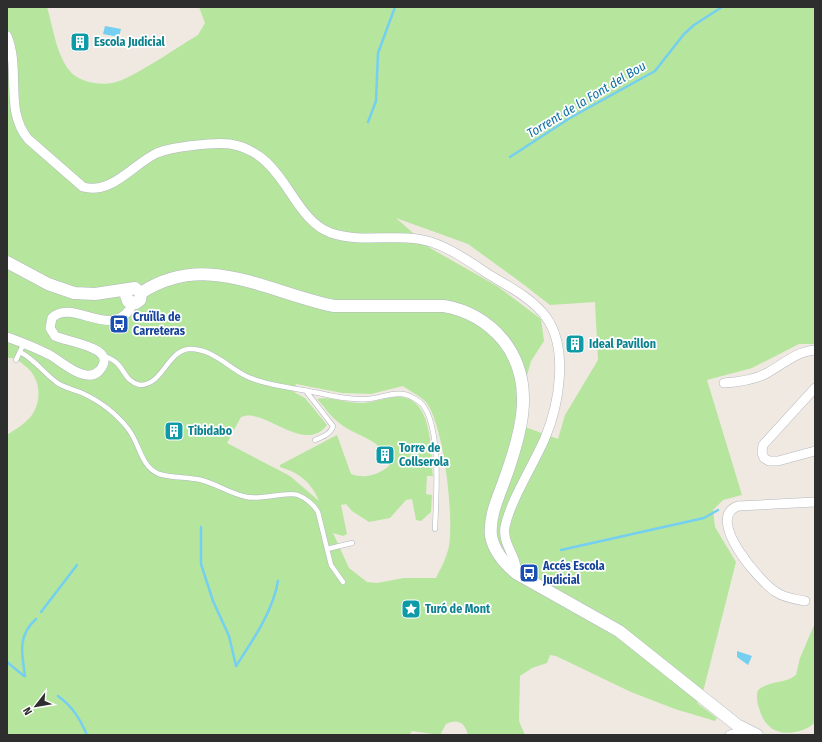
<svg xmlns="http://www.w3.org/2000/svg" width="822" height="742" font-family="'Fira Sans Condensed',sans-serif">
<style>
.green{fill:#b6e59e;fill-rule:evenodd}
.water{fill:#75cff0}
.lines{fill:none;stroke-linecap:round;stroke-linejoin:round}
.stream{stroke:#75cff0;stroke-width:2.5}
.service-casing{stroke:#b4b7c1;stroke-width:5.5}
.minor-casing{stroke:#b4b7c1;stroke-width:10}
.tertiary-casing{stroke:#b4b7c1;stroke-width:13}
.service{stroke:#fff;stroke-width:4.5}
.minor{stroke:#fff;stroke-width:9}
.tertiary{stroke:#fff;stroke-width:12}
.labels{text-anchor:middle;stroke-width:3.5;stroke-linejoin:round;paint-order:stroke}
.culture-label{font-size:12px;font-weight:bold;fill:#0d838f;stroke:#fff;text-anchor:start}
.transit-label{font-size:12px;font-weight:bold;fill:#164399;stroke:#fff;text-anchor:start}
.water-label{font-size:13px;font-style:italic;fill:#0d6fa3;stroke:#fff}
</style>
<rect width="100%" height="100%" fill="#efe9e1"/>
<g class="green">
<path d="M7,7H47C53,27 56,53 69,70C79,84 107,87 122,80C147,69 174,49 198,35L205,23L199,7H815V344H799L752,368L707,380L742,495L723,500L713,510L715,527L736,562L704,688L697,703L717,718L715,721L675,709L631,692L556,656L550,655L547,663L532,668L520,676L519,721L525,735H468C465,723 458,718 446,724L440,735L412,731L409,735H7V435C16,429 25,424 32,415C43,399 40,376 24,365C19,361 13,357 7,358ZM396,218L468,244L519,281L550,305L595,302L598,360L565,415L558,439L514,423L531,361L544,341L541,319L497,286L430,248ZM296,384L342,393L371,394L403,386C410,391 420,396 426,402C444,425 454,517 449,546C447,557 441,568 436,578H404L377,583L367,582L349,568L333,533L343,536L347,534L341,505L346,504L352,511L369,522L390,518L406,500L412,499L416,520L421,521L431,512L432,495L426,494L427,476H433C431,452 433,399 400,397C387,396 374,403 360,403C346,403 331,396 317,399C324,406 330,416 338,422C356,438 384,437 389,466C378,475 365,479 351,474L337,435L280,465V467C300,473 311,482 319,501L290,476L227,443L241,417C244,416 249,415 253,416C275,419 308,451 327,425L305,398L294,392Z"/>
<path d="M815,623V722C806,733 781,737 770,727C764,722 761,715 759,708C757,701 756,697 758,690C770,680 785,684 796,675L800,658Z"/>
</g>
<g class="water">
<path d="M105,26L121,29L119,37L103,34Z"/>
<path d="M737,651L752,656L748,665L737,657Z"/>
</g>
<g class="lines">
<g class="stream">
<path d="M368,122L376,101L378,53L395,7"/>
<path d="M510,157L570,118L655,71L684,34L694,25L722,7"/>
<path d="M201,527V564L213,601L229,636L236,666"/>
<path d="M561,550L704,518L718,510"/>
<path d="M41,612L77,565"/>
<path d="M7,662L24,676"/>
<path d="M236,666C253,640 273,611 278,581"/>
<path d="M25,676C22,654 17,636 36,619"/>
<path d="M58,696C73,707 80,719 87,735"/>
</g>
<defs>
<g id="service">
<path d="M20,352C36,360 45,375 59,384C66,388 75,390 82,393C102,402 116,413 129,430C140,445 141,467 159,474C172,478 188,477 201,480C217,484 231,494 247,497C262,500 287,491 298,495C306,498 314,505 318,512L331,565L343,582"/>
<path d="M103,356C127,362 120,380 140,385C163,385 167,351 189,349C211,348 228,367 246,376C263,385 300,389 319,393C335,397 352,400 368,399C380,398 395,391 407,395C411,396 419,401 422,404C442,428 436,499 435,529"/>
<path d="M16,360L24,343"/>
<path d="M306,391L333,426C331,434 322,437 315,440"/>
<path d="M327,549L352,543"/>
</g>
<g id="minor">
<path d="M7,36C21,70 4,110 28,139L83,187C112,195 133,164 157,153C171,147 214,142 230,144C286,153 290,218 331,233C363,244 399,232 431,242C452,249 470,262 488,274C508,286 532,298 546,317C569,349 559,405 545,438C534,464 510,501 505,527C502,545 518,557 516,573"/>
<path d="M7,337C21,342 36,348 50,355C60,361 71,371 82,374C88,376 94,376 99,371C121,347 66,342 55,336L50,328L52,318C73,297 115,344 133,303"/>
<path d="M724,383C739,382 754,380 767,373C782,365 797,351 815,350"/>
<path d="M815,388L763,445L762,453L764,458L769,461H778L815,451"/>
<path d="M805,601C796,599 784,598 776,592C760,582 704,518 738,506L815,502"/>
<path d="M730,735L745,730"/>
</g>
<g id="tertiary">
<path d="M7,262L48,284L74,293L95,294L135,288L141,293L140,300L136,303L128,301L126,295L128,290"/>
<path d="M141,293C206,250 268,293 334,306H444C467,310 488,322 503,340C538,383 520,438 503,484C497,500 489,518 491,536C494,552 504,563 516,573L619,631L737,725L757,735"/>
</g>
</defs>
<use href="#service" class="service-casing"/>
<use href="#minor" class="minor-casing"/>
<use href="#tertiary" class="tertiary-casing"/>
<use href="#service" class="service"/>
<use href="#minor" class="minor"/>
<use href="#tertiary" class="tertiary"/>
</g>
<defs>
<symbol id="building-square" viewBox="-11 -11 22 22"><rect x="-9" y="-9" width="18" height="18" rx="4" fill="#0f9aa8" stroke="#fff"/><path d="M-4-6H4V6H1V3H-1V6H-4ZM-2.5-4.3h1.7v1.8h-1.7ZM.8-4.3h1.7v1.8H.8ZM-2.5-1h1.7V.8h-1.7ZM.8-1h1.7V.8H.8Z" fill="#fff"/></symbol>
<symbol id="bus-square" viewBox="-11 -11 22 22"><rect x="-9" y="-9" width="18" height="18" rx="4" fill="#1a4fb4" stroke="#fff"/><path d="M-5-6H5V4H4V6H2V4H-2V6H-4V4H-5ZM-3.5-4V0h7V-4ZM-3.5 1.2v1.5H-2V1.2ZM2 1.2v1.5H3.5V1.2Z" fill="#fff"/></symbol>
<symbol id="sight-square" viewBox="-11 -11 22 22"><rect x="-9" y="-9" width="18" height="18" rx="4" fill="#0f9aa8" stroke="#fff"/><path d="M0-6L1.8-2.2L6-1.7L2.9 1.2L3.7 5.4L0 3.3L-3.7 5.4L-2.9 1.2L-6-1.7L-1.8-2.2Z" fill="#fff"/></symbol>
</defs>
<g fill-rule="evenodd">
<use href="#building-square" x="69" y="31" width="22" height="22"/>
<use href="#bus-square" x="108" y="313" width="22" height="22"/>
<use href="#building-square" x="564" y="333" width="22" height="22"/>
<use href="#building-square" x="163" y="420" width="22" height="22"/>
<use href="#building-square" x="374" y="444" width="22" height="22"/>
<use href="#bus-square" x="518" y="562" width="22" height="22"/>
<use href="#sight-square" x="400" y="598" width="22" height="22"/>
</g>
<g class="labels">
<g class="culture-label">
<text x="94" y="46">Escola Judicial</text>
<text x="589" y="348">Ideal Pavillon</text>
<text x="188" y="435">Tibidabo</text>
<text x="399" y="452">Torre de<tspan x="399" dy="14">Collserola</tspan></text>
<text x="425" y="613">Turó de Mont</text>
</g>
<g class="transit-label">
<text x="133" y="321">Cruïlla de<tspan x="133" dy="14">Carreteras</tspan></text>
<text x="543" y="570">Accés Escola<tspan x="543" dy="14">Judicial</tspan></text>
</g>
<g class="water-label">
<text transform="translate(586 99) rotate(-31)" y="5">Torrent de la Font del Bou</text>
</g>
</g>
<rect width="822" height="742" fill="none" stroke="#2e2e2e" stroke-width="16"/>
<g transform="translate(36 706) rotate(239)" stroke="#ffffff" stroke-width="3" paint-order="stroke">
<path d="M0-3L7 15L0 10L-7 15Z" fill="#2e2e2e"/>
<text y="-6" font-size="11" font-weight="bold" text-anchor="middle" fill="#2e2e2e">N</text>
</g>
</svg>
